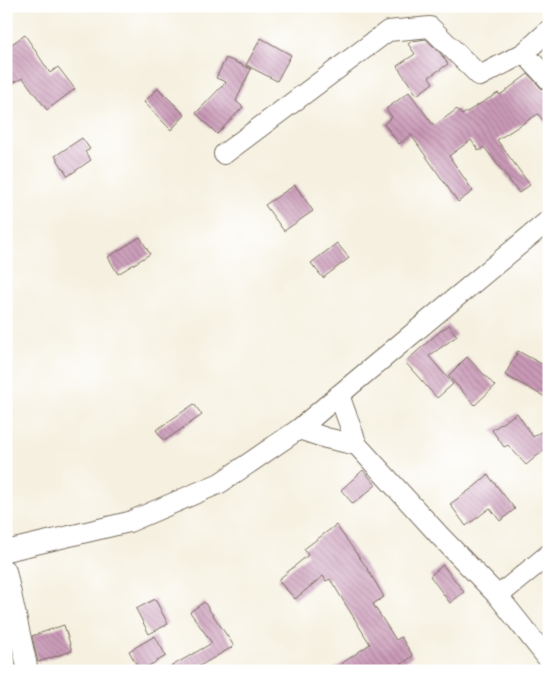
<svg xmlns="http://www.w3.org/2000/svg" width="555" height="677" font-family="'Libre Caslon Text',serif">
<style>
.building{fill:url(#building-back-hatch)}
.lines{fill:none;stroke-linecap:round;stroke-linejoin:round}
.minor-casing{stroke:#7c6f62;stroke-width:22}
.minor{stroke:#fff;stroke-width:20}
</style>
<defs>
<pattern id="building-back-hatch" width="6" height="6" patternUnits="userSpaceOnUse" patternTransform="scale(1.25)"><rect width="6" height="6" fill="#ca9ab8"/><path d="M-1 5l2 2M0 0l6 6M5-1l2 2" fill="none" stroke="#a57e95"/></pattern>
</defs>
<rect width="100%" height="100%" fill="#fff"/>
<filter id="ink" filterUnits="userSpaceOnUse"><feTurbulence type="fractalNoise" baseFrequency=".02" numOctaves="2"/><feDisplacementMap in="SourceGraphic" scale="10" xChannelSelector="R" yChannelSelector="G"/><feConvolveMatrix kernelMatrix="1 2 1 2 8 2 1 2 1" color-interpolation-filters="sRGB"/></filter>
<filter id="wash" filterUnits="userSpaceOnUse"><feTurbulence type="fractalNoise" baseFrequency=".0096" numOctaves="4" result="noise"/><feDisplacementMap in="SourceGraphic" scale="20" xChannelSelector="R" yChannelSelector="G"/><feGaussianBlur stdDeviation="1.12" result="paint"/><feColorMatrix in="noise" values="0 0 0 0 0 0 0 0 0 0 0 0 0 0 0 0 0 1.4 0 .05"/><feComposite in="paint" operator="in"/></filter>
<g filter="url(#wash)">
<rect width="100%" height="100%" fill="#f5f0df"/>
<g id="blocks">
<g class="building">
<path d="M25,35L50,73L58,67L75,89L47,110L23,78L6,86V48Z"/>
<path d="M261,38L291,55L277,81L246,65Z"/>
<path d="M426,39L441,54L448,64L429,77L433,83L417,95L397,66L415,54L408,44L412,41Z"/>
<path d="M226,58L251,69L236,101L243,107L217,134L196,113L226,82L216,78Z"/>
<path d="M528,74L541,88L549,92V128L538,114L497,140L530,185L519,193L484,147L479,151L471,140L449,156L473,191L458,202L411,135L399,144L384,124L392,117L386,109L409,92L434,126L457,109L462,115L498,93L500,95Z"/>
<path d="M158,88L185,115L171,130L144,102Z"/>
<path d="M82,138L90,149L85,152L91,160L68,176L55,156Z"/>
<path d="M295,185L313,211L284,231L265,205Z"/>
<path d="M140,237L150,254L118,274L108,257Z"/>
<path d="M337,243L349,258L323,278L311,263Z"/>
<path d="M449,325L457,336L429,356L453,384L437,398L405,362L438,333Z"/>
<path d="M518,351L549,368V399L505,375Z"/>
<path d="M467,357L495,386L475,405L448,376Z"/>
<path d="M194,404L202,415L164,441L156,430Z"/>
<path d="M517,413L533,437L549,426V446L526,465L508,445L504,447L492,430Z"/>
<path d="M363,470L376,485L353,504L341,490Z"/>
<path d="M488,475L515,509L500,521L490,508L466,526L450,504L474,487Z"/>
<path d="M336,525L367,568L384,597L373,604L396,640L401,637L413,656L392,671H331L370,644L330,579L326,581L323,576L295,599L278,580L308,555L304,549Z"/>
<path d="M443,565L464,592L450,603L430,576Z"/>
<path d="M155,599L168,624L149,634L136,609Z"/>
<path d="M204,602L234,646L191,671H163L212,643L190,612Z"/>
<path d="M64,625L72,651L38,662L32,636Z"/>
<path d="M155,636L166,656L140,671L129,651Z"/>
</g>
</g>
</g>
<g filter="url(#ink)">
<use href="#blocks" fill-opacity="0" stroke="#7c6f62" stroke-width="1"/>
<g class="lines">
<defs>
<g id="minor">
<path d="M524,53L549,30"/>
<path d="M224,154L388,31L430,27L480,76L524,53L549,80"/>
<path d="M339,395L357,445L440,536L498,596L549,660"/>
<path d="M299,429L326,438L357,445"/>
<path d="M6,551L129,522L220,483L299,429L339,395L549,220"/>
<path d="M6,571L28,671"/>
<path d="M498,596L549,554"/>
</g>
</defs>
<use href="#minor" class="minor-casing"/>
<use href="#minor" class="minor"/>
</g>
</g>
<rect width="555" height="677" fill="none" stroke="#fff" stroke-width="25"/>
</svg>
